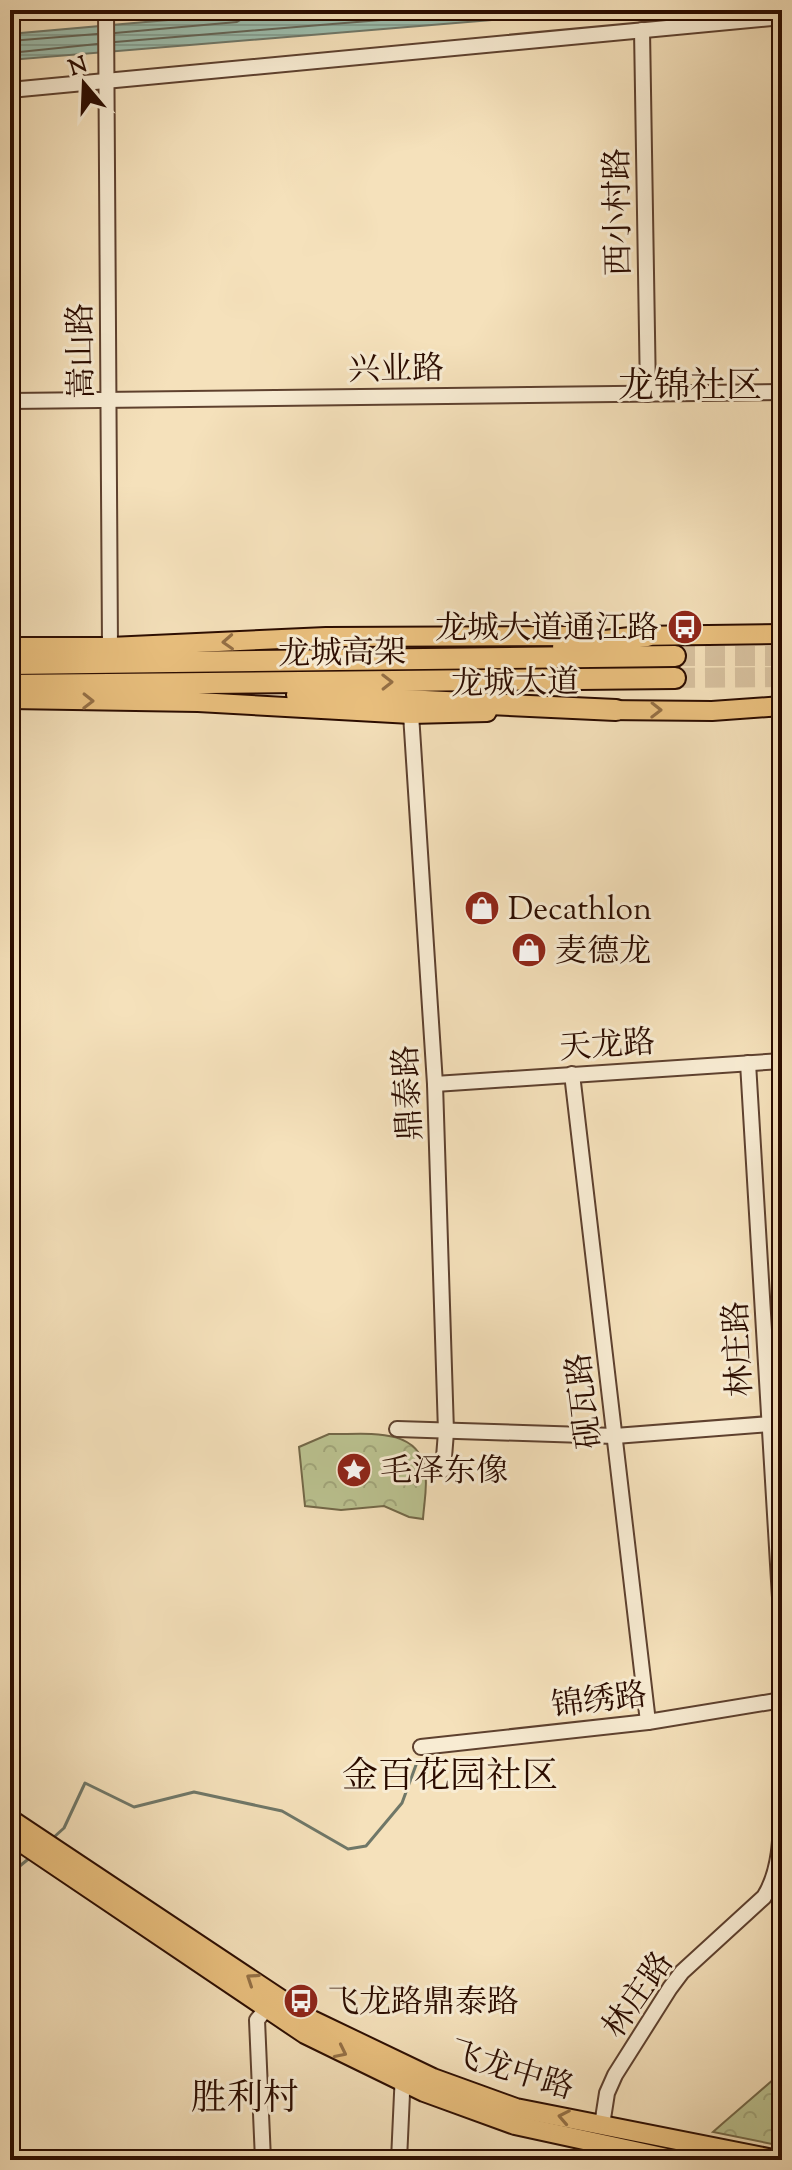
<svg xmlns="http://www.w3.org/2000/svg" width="792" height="2170" font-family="'Sorts Mill Goudy','Noto Serif SC',serif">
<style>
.forest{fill:url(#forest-crowns);stroke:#736848;stroke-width:2}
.water{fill:url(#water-rules);stroke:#6f7768;stroke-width:2}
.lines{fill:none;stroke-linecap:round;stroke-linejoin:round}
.shore{stroke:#646557;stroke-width:2}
.stream{stroke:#6f7768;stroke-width:3}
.highway-tunnel{stroke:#d7c19f;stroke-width:20;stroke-dasharray:20 10;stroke-linecap:butt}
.minor-casing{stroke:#5e412f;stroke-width:18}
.major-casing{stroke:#2b0c00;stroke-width:22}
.highway-casing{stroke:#2b0c00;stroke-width:24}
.minor{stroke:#f8ecd3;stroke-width:14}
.major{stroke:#eac07e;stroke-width:18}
.highway{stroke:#eac07e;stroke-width:20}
.oneway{stroke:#946f45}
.labels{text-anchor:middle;stroke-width:6;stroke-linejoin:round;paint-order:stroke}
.street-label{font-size:32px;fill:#2b0c00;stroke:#f8ecd3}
.poi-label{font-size:32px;fill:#2b0c00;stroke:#f8ecd3;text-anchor:start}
.quarter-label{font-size:36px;fill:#2b0c00;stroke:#f8ecd3}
</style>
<defs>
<pattern id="forest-crowns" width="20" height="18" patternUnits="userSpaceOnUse" patternTransform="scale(2)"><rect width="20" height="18" fill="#bbc391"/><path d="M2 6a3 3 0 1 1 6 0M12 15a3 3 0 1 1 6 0" fill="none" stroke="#a1a67b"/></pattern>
<pattern id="water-rules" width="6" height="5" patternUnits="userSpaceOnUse" patternTransform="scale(2)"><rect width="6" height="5" fill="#9cbeae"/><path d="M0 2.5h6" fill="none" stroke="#87a294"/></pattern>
</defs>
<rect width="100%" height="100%" fill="#f5e1bb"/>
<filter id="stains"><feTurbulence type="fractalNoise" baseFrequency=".0025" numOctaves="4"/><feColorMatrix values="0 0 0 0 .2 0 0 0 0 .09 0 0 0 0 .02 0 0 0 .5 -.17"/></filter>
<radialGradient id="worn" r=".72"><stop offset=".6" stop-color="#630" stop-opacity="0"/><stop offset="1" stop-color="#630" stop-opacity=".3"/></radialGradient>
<g class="forest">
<path d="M329,1434C361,1435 418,1425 425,1469C428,1485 424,1503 423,1519L409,1517L384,1506L341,1510L305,1506L299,1447Z"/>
<path d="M782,2072V2146L713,2132L722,2124Z"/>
</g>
<path class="water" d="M281,10H612L10,60V34Z"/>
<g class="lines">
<g class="shore">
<path d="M255,10L256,17L259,20L374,10"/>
<path d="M115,33L237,22L244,18L245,10"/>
<path d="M10,41L97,34"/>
<path d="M115,42L502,10"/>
<path d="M10,53L97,44"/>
</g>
<g class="stream">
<path d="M53,1838L64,1828L85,1783L134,1807L194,1792L282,1811L348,1849L366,1846L402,1803L416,1765"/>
<path d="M10,1874L32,1856"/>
</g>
<g class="highway-tunnel">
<path d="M675,656H782"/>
<path d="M675,678L782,677"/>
</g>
<defs>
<g id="minor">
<path d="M106,10L110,647"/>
<path d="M642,30L648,394"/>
<path d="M10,90L782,17"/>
<path d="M10,401L782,392"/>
<path d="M411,714L435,1084L446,1432L443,1470"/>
<path d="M748,1063L782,1631"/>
<path d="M572,1074L648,1722"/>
<path d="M435,1084L782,1061"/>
<path d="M397,1429L615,1436L782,1423"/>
<path d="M421,1747L648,1722L782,1700"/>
<path d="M602,2125L607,2093L615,2075L670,1988L682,1972L764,1897C785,1864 780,1818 782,1780"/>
<path d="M263,2160L257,2020L267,2008"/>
<path d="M399,2160L403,2072"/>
</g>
<g id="major">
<path d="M633,636L782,634"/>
<path d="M10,647H110L326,637L583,636"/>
<path d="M10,699L198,702L411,714L487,712"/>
<path d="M604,710L712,711L782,706"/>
<path d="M10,1819L312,2020L433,2078L516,2108L778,2160"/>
<path d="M10,1835L305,2034L424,2092L515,2125L676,2160"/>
</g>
<g id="highway">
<path d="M563,646L647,636"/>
<path d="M10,664L675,656"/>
<path d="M10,685L675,678"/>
<path d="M297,695L616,710"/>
</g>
</defs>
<use href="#minor" class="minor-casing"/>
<use href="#major" class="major-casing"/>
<use href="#highway" class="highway-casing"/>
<use href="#minor" class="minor"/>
<use href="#major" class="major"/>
<use href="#highway" class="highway"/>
</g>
<defs><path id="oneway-chevron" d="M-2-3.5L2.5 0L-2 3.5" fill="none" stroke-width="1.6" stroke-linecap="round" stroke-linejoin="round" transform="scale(2)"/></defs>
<g class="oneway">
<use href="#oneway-chevron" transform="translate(228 642) rotate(177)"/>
<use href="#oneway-chevron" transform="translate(387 682) rotate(-1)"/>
<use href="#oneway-chevron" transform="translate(88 701) rotate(1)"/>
<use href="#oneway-chevron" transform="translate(656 710) rotate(1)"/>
<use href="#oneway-chevron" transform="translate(252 1979) rotate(-146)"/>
<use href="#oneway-chevron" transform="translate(341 2052) rotate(26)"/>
<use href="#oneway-chevron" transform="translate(564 2117) rotate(-169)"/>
</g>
<defs>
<symbol id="bus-disc" viewBox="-11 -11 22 22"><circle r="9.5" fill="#8f2418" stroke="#f8ecd3"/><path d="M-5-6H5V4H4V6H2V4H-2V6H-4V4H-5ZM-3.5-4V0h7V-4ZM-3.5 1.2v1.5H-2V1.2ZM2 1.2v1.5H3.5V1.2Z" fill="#fff"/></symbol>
<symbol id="shop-disc" viewBox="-11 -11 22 22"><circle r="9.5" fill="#8f2418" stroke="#f8ecd3"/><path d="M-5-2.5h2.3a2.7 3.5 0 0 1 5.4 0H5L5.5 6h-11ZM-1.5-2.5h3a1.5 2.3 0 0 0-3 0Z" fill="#fff"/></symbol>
<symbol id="sight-disc" viewBox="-11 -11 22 22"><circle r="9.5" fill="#8f2418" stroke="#f8ecd3"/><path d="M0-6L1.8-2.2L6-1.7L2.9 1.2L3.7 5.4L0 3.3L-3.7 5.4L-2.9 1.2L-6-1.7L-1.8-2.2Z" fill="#fff"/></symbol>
</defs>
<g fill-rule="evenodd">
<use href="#bus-disc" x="665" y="607" width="40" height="40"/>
<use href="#shop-disc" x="462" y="888" width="40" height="40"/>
<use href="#shop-disc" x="509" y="930" width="40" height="40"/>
<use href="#sight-disc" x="334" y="1450" width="40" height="40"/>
<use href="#bus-disc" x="281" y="1981" width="40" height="40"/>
</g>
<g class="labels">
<g class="street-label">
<text transform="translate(617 212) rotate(-91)" y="11">西小村路</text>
<text transform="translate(80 351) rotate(-91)" y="11">嵩山路</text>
<text transform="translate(396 368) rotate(-1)" y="11">兴业路</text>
<text transform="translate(342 652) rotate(-1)" y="11">龙城高架</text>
<text transform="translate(515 682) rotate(-1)" y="11">龙城大道</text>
<text transform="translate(607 1044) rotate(-4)" y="11">天龙路</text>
<text transform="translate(407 1093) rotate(-93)" y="11">鼎泰路</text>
<text transform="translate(737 1349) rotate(-93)" y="11">林庄路</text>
<text transform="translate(583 1401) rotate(-97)" y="11">砚瓦路</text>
<text transform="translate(599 1699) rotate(-7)" y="11">锦绣路</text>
<text transform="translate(637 1994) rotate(-55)" y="11">林庄路</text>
<text transform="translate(512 2069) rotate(17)" y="11">飞龙中路</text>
</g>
<g class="poi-label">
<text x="659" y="638" text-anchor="end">龙城大道通江路</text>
<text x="508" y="919">Decathlon</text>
<text x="555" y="961">麦德龙</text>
<text x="380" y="1481">毛泽东像</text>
<text x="327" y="2012">飞龙路鼎泰路</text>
</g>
<g class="quarter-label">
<text x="690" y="397">龙锦社区</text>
<text x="450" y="1787">金百花园社区</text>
<text x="245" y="2109">胜利村</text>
</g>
</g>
<rect width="792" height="2170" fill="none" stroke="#f5e1bb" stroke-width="40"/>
<rect x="12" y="12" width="768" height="2146" fill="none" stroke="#2b0c00" stroke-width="4"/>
<rect x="20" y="20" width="752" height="2130" fill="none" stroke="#2b0c00" stroke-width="2"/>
<g transform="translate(84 84) rotate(341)" stroke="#f8ecd3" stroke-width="6" paint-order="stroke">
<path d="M0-6L14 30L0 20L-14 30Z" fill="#2b0c00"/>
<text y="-12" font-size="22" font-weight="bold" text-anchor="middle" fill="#2b0c00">N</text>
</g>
<rect width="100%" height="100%" filter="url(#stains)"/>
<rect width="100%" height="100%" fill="url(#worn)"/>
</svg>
